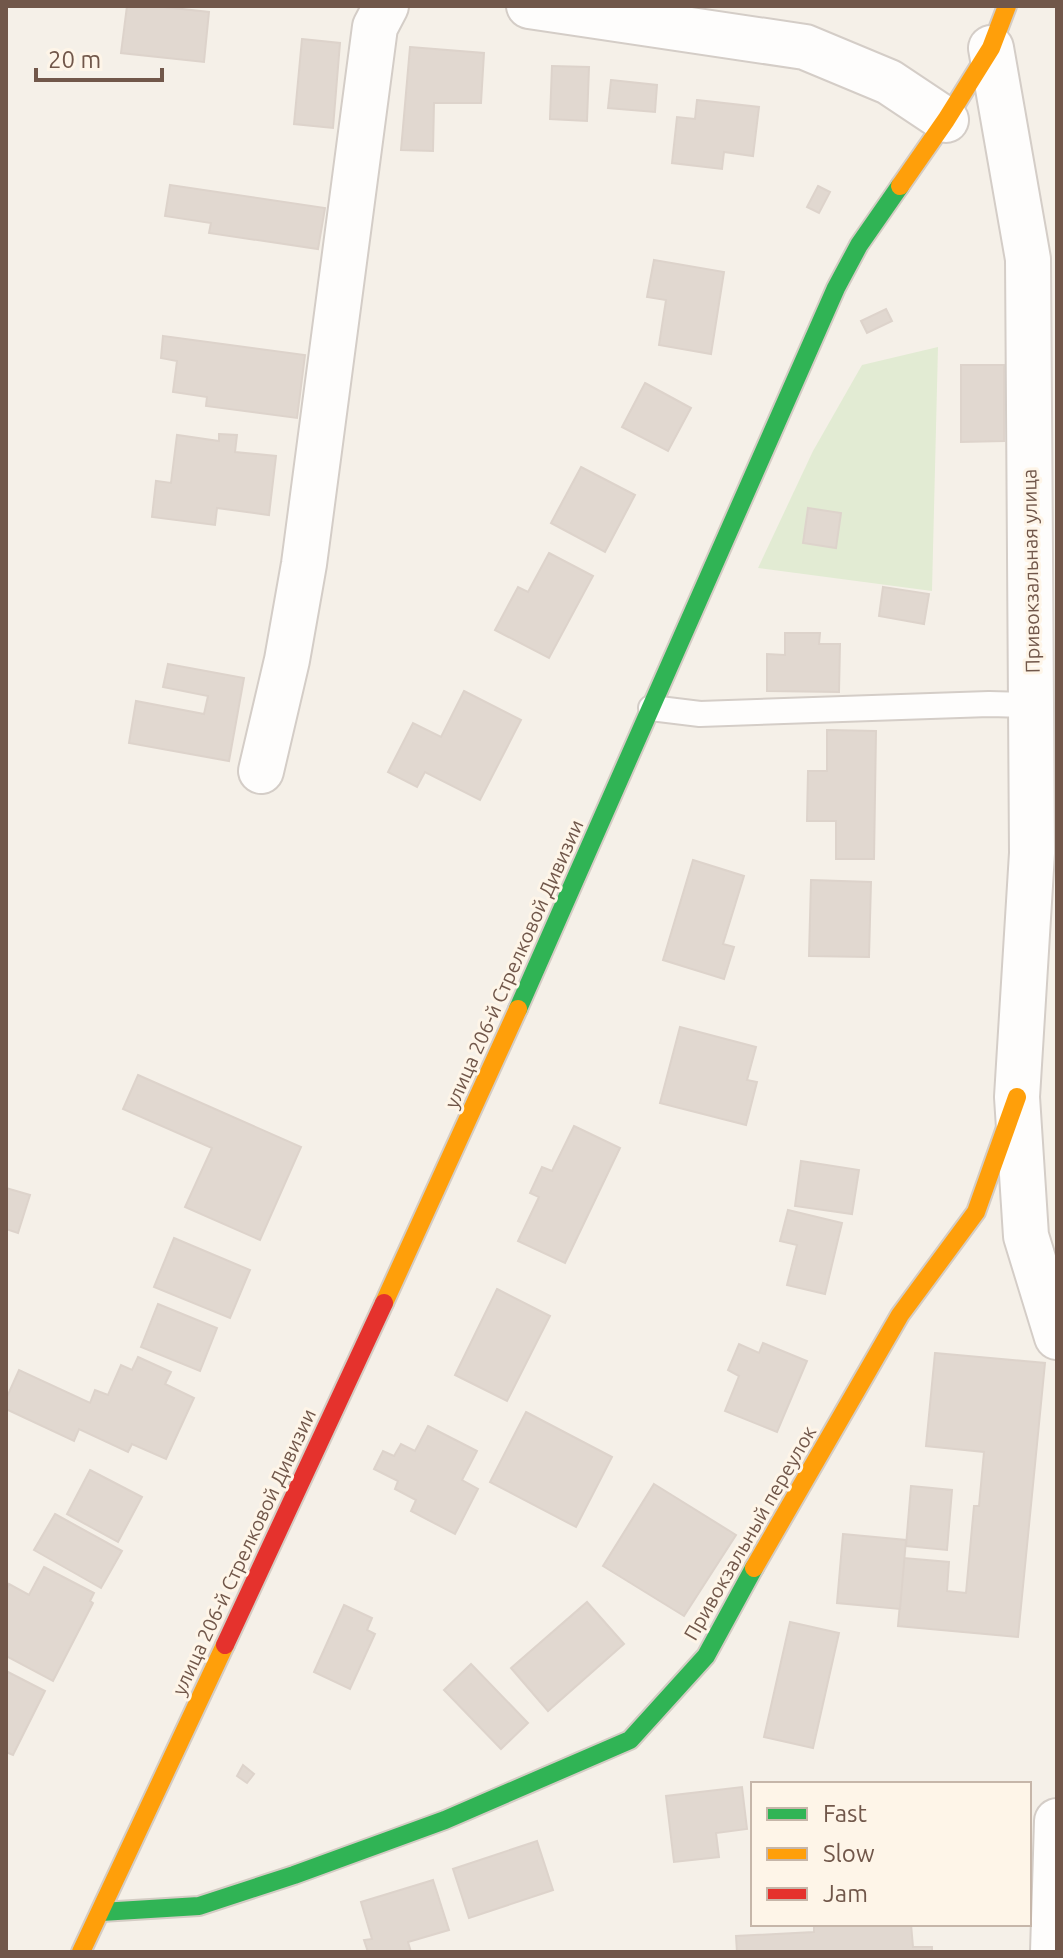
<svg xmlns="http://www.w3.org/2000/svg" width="1063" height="1958" font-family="Ubuntu,sans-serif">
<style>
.green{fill:#e2ebd3}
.building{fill:#e1d8d0;stroke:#ddd3cb;stroke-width:2}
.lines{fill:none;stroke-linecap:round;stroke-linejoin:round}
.lane-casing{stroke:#d4cdc7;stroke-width:28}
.street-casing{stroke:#d4cdc7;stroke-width:48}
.fast-casing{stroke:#d4ccc4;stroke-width:22}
.slow-casing{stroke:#d4ccc4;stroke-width:22}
.jam-casing{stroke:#d4ccc4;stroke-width:22}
.lane{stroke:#fefdfc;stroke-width:24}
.street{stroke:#fefdfc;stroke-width:44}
.fast{stroke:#30b455;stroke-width:18}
.slow{stroke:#ff9f0a;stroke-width:18}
.jam{stroke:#e5322d;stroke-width:18}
.labels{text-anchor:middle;stroke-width:6;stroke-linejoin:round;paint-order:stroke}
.street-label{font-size:20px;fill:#71574a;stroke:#fef5e8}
</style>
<rect width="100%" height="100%" fill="#f5f0e8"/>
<path class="green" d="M938,347L932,591L758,568L813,451L862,365Z"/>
<g class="building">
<path d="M127,6H155L209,12L204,62L121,53Z"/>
<path d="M302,39L340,43L333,128L294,124Z"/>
<path d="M410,47L484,53L481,103H434L433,151L401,150Z"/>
<path d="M552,66L589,67L587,121L550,119Z"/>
<path d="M611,80L657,85L655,112L608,108Z"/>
<path d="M697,100L759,107L753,156L724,152L722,169L672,163L677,117L695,119Z"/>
<path d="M170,185L325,208L318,249L209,233L211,223L165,216Z"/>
<path d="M818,186L830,192L819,213L807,207Z"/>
<path d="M654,260L724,272L711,354L659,345L666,300L647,297Z"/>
<path d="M886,309L892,321L867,333L861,321Z"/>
<path d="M163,336L305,355L297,418L206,406L207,397L173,392L177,361L161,358Z"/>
<path d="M961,365H1004V441L961,442Z"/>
<path d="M645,383L691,408L668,451L622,427Z"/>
<path d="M219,434L237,435L235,452L276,456L269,515L217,508L215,525L152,517L156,481L171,483L177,435L219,441Z"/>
<path d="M581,467L635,495L605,552L551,523Z"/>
<path d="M808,508L841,513L836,548L803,543Z"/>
<path d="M549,553L593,576L549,658L495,630L518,587L528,592Z"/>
<path d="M883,587L929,594L924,624L879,616Z"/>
<path d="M785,633H820L819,644H840L839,692L767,691V654L785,655Z"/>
<path d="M168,664L244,678L229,761L129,743L136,701L204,714L208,696L163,687Z"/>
<path d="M464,691L521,720L480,800L425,772L417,787L388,772L413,723L441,737Z"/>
<path d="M827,730L876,731L874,859H836V821H807L808,771H827Z"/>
<path d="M693,860L744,876L723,944L734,947L724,979L663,960Z"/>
<path d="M811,880L871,882L869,957L809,956Z"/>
<path d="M680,1027L756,1047L747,1080L757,1082L746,1125L660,1103Z"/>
<path d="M138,1075L301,1147L260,1240L185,1207L212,1148L123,1109Z"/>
<path d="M574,1126L620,1148L565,1263L518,1241L539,1197L530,1193L542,1167L552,1171Z"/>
<path d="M801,1161L859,1170L852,1214L795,1206Z"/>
<path d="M6,1188L30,1195L18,1233L6,1229Z"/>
<path d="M788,1210L842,1223L825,1294L787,1285L797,1245L780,1241Z"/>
<path d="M174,1238L250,1270L230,1318L154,1287Z"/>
<path d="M497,1289L550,1316L507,1401L455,1375Z"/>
<path d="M158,1304L217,1328L200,1371L141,1347Z"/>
<path d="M763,1343L807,1361L777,1432L725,1411L739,1376L728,1370L739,1344L759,1353Z"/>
<path d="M935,1353L1045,1363L1018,1637L898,1626L904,1558L949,1562L947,1591L966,1593L974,1506H979L984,1452L926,1446Z"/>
<path d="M138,1357L171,1372L165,1384L194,1398L166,1459L132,1444L128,1452L79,1429L74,1441L6,1409V1399L19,1370L90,1403L95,1390L108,1395L121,1365L132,1370Z"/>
<path d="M526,1412L612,1457L576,1527L490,1482Z"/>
<path d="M428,1426L477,1451L462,1480L478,1489L455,1534L411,1511L416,1500L395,1489L398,1481L374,1469L383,1451L394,1456L401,1444L415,1451Z"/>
<path d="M90,1470L142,1497L118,1542L67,1514Z"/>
<path d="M654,1484L736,1535L684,1616L603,1566Z"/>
<path d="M911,1486L952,1490L947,1550L906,1546Z"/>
<path d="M55,1514L122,1551L101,1588L34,1550Z"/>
<path d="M843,1534L906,1540L900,1609L837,1603Z"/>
<path d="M44,1567L94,1593L90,1601L93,1603L53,1681L6,1656V1591L9,1584L29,1595Z"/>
<path d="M587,1602L624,1644L548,1711L511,1668Z"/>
<path d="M344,1605L372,1618L367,1630L375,1634L350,1689L314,1672Z"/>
<path d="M790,1622L839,1633L813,1748L764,1737Z"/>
<path d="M471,1664L528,1723L501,1749L444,1690Z"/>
<path d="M6,1671L45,1691L13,1755L6,1752Z"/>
<path d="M243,1765L254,1774L247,1783L237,1776Z"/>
<path d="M742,1787L747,1829L716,1833L719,1857L674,1862L666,1796Z"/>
<path d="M537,1841L553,1890L469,1918L453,1869Z"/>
<path d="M433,1880L449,1930L408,1942L411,1952H368L364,1940L372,1939L361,1902Z"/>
<path d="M814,1924H911L913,1947H932V1952H737L736,1936L814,1932Z"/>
</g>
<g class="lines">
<defs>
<path id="lane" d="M651,708L700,714L989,704L1033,705"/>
<g id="street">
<path d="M529,6L805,47L889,82L946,120"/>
<path d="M991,48L1028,259L1032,853L1017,1097L1026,1236L1057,1337"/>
<path d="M261,771L287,660L304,564L375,27L386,6"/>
<path d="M1053,1952L1057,1821"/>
</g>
<g id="fast">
<path d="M518,1009L836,288L859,245L900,186"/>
<path d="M101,1912L199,1906L294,1875L445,1820L630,1740L706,1656L754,1568"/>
</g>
<g id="slow">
<path d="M900,186L946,120L991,48L1007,6"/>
<path d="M384,1303L518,1009"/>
<path d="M754,1568L900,1315L976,1212L1017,1097"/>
<path d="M81,1952L225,1645"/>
</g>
<path id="jam" d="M225,1645L384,1303"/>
</defs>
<use href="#lane" class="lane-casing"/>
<use href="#street" class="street-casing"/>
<use href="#fast" class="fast-casing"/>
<use href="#slow" class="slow-casing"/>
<use href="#jam" class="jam-casing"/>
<use href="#lane" class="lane"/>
<use href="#street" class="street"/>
<use href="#fast" class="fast"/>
<use href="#slow" class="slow"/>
<use href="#jam" class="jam"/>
</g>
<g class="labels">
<g class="street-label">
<text transform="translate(1031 571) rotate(-91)" y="7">Привокзальная улица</text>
<text transform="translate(514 964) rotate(-66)" y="7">улица 206-й Стрелковой Дивизии</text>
<text transform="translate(750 1533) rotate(-60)" y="7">Привокзальный переулок</text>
<text transform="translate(244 1552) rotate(-65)" y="7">улица 206-й Стрелковой Дивизии</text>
</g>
</g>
<rect width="1063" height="1958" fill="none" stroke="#71574a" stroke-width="16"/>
<rect x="751" y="1782" width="280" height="144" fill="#fef5e8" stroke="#c6b6a9" stroke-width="2"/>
<rect x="767" y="1808" width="40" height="12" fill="#30b455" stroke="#c6b6a9" stroke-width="2"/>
<text x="823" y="1822" font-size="24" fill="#71574a">Fast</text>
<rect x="767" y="1848" width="40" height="12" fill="#ff9f0a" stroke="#c6b6a9" stroke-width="2"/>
<text x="823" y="1862" font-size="24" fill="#71574a">Slow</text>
<rect x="767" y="1888" width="40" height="12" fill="#e5322d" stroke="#c6b6a9" stroke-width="2"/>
<text x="823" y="1902" font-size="24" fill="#71574a">Jam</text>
<path d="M36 68v12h126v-12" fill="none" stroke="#71574a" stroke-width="4"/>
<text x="48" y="68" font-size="24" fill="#71574a" stroke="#fef5e8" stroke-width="6" paint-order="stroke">20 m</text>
</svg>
